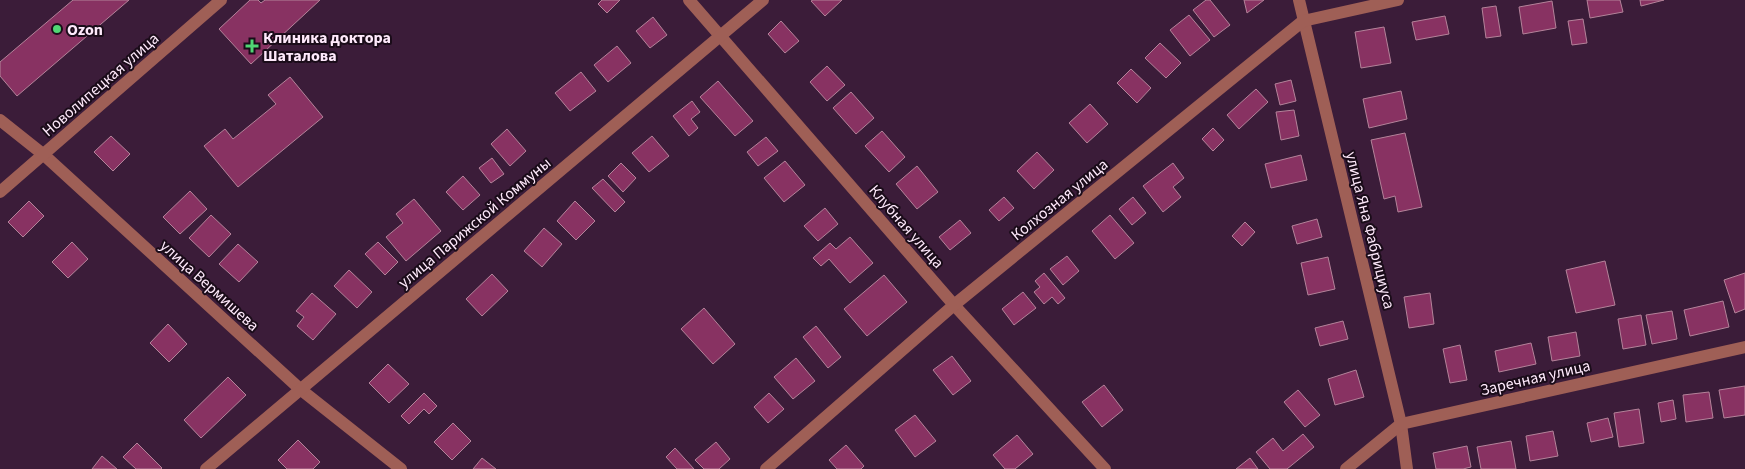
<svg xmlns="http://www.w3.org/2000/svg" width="1745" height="469" font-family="'Source Sans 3',sans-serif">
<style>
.building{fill:#883262;stroke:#b4839a}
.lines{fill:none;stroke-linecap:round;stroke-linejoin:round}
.minor{stroke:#9f5f56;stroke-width:12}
.poi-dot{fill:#50d674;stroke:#1a0c19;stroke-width:2}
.labels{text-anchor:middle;stroke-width:4;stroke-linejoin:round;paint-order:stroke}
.poi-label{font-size:16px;font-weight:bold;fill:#fee9fb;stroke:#1a0c19;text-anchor:start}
.street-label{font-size:16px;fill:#fee9fb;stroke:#1a0c19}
</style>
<rect width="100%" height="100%" fill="#3b1c39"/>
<g class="building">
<path d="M73,0H129L17,96L0,76V62Z"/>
<path d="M250,0H258L261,3L265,0H320L251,64L219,29Z"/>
<path d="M602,0H620L607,13L598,4Z"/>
<path d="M813,0H842L825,16L811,1Z"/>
<path d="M1206,0H1210L1230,25L1214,37L1193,10Z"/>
<path d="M1244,0H1264L1247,13Z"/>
<path d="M1587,0H1620L1623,12L1590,18Z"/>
<path d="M1640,0H1664L1641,6Z"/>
<path d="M1552,1L1556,28L1523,34L1519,7Z"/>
<path d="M1496,6L1501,36L1486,38L1482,8Z"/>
<path d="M1189,15L1210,40L1190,56L1170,30Z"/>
<path d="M1445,16L1449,34L1416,40L1412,22Z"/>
<path d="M653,17L667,35L650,48L636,31Z"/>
<path d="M1583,19L1587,43L1572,45L1568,21Z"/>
<path d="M781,21L799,41L785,53L768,34Z"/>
<path d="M1384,27L1391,63L1361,68L1355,32Z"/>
<path d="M1160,43L1181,63L1166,78L1145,58Z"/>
<path d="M617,46L631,63L608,82L594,65Z"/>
<path d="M827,66L845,85L827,101L810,82Z"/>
<path d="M1131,69L1151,88L1137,103L1117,83Z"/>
<path d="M581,72L596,91L570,111L555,93Z"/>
<path d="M290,77L323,117L238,187L204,146L225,129L233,139L276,104L268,95Z"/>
<path d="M1291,80L1296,101L1280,105L1275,84Z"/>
<path d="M718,81L753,121L735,136L700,97Z"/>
<path d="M1256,89L1268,102L1239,129L1227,115Z"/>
<path d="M1401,91L1407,119L1369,128L1363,99Z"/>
<path d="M851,92L874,118L856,134L833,108Z"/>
<path d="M692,101L700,112L691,119L698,128L689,136L673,116Z"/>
<path d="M1090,104L1108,124L1087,143L1069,123Z"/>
<path d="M1294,110L1299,136L1281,140L1276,112Z"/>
<path d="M1213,128L1224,140L1213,151L1202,139Z"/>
<path d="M507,129L526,151L510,166L491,144Z"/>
<path d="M882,131L905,157L889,172L865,146Z"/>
<path d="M1405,133L1422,207L1398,212L1395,196L1384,199L1371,140Z"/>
<path d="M111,136L130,154L113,171L94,152Z"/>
<path d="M652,136L669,156L649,172L632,153Z"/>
<path d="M766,137L778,151L758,166L747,152Z"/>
<path d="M1037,152L1054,170L1034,189L1017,171Z"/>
<path d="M1301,155L1307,180L1271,188L1265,164Z"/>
<path d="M492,158L504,174L491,183L479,168Z"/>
<path d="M785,161L805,185L784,202L764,178Z"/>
<path d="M621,163L636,178L623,192L608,176Z"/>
<path d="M1173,163L1184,178L1173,187L1181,197L1163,212L1143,186Z"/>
<path d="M917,166L938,192L917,209L896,184Z"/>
<path d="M463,176L480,195L463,210L446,192Z"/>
<path d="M603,179L625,202L615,212L592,188Z"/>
<path d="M190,191L207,209L180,234L163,217Z"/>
<path d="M1004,197L1014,208L999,221L989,210Z"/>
<path d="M1133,197L1146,213L1132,225L1119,209Z"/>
<path d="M414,199L441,231L406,261L386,237L403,223L396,214Z"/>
<path d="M29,201L44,216L23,237L8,222Z"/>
<path d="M575,201L595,221L576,240L557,221Z"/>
<path d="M825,208L838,224L818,241L804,226Z"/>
<path d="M211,215L231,234L209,257L189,238Z"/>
<path d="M1110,215L1134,243L1115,259L1092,231Z"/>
<path d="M1317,219L1322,237L1297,244L1292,226Z"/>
<path d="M960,220L971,233L950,250L939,237Z"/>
<path d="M1245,222L1255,232L1242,246L1232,236Z"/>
<path d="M544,228L562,244L542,267L524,251Z"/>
<path d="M850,237L873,263L850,283L829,259L821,266L813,258L830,243L836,249Z"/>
<path d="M72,242L88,259L68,278L52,262Z"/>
<path d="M378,242L398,262L385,275L365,254Z"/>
<path d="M238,244L258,262L239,282L219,264Z"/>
<path d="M1067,256L1079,271L1063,285L1050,269Z"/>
<path d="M1328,257L1335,289L1308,295L1301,263Z"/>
<path d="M1605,261L1615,305L1576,313L1566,270Z"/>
<path d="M349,270L372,292L357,308L334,286Z"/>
<path d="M1044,273L1065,298L1058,304L1052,297L1044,304L1034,292L1040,287L1035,281Z"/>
<path d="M1745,273V309L1735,313L1724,280Z"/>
<path d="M492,274L508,291L482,316L466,299Z"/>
<path d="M884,275L907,302L867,336L844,309Z"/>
<path d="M1023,292L1036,308L1014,325L1002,309Z"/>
<path d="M312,293L336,314L313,340L297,326L304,317L296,311Z"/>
<path d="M1430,293L1434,324L1409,328L1404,297Z"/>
<path d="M1723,301L1729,327L1690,336L1684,310Z"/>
<path d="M704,308L735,344L713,364L681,329Z"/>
<path d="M1672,311L1677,339L1652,344L1646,315Z"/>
<path d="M1641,315L1646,345L1623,349L1618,319Z"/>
<path d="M1343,321L1348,339L1320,346L1315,328Z"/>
<path d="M168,324L187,344L169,362L150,343Z"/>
<path d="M816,326L841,357L828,368L803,337Z"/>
<path d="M1576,332L1580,356L1552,361L1548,337Z"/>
<path d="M1531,343L1536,364L1499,372L1495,351Z"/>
<path d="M1460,345L1467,380L1450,383L1443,349Z"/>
<path d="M952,356L971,381L953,395L933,370Z"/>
<path d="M796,358L815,381L793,399L774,377Z"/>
<path d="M388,364L409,384L389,403L369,383Z"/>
<path d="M1356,370L1364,397L1335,405L1328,379Z"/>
<path d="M228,377L246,395L201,438L184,420Z"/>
<path d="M1104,385L1123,410L1102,427L1082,402Z"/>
<path d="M1745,386V415L1724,418L1719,390Z"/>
<path d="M1298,390L1320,415L1305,427L1284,402Z"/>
<path d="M1709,392L1713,418L1686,422L1683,395Z"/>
<path d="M424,393L437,406L429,414L424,409L409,424L401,416Z"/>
<path d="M769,393L784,409L768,423L754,407Z"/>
<path d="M1673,400L1676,419L1661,422L1658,403Z"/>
<path d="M1639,409L1644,443L1619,447L1614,413Z"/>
<path d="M915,415L936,441L915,457L895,430Z"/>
<path d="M1608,418L1613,437L1591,442L1587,423Z"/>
<path d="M453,423L471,441L452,460L434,442Z"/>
<path d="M1553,431L1558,456L1530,461L1526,436Z"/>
<path d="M1303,434L1314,447L1287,469H1270L1256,452L1273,438L1283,451Z"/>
<path d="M1017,435L1033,454L1015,469H1005L993,455Z"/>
<path d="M298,440L320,462L313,469H287L278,460Z"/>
<path d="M1511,441L1516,469H1481L1477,447Z"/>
<path d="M716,442L730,459L719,469H704L695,460Z"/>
<path d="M137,443L162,468L161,469H136L123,457Z"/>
<path d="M846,445L864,466L861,469H837L829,460Z"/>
<path d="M1467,446L1471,467L1463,469H1436L1433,453Z"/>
<path d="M675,448L694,469H677L666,457Z"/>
<path d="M102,456L117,469H92Z"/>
<path d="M482,458L496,469H473Z"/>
<path d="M1250,458L1258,469H1236Z"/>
</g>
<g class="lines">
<g class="minor">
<path d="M689,0L954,305L1105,469"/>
<path d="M1299,0L1401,424L1407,469"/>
<path d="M0,120L44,155L300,389L401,469"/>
<path d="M0,192L221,0"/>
<path d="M206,469L763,0"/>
<path d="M766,469L954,305L1303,21L1398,0"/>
<path d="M1346,469L1401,424L1745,347"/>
</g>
</g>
<g class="poi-dot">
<circle cx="57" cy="29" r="5"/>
<path d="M249.5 38.5h5v5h5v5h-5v5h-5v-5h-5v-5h5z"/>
</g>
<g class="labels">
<g class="poi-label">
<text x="67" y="35">Ozon</text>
<text x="263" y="43">Клиника доктора<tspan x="263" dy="18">Шаталова</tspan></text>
</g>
<g class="street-label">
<text transform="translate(100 84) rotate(-41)" y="6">Новолипецкая улица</text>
<text transform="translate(1059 199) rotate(-39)" y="6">Колхозная улица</text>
<text transform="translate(474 222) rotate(-40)" y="6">улица Парижской Коммуны</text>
<text transform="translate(907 226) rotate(49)" y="6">Клубная улица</text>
<text transform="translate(1371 230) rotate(76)" y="6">улица Яна Фабрициуса</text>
<text transform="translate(210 285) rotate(42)" y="6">улица Вермишева</text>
<text transform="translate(1535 377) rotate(-13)" y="6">Заречная улица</text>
</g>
</g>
</svg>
